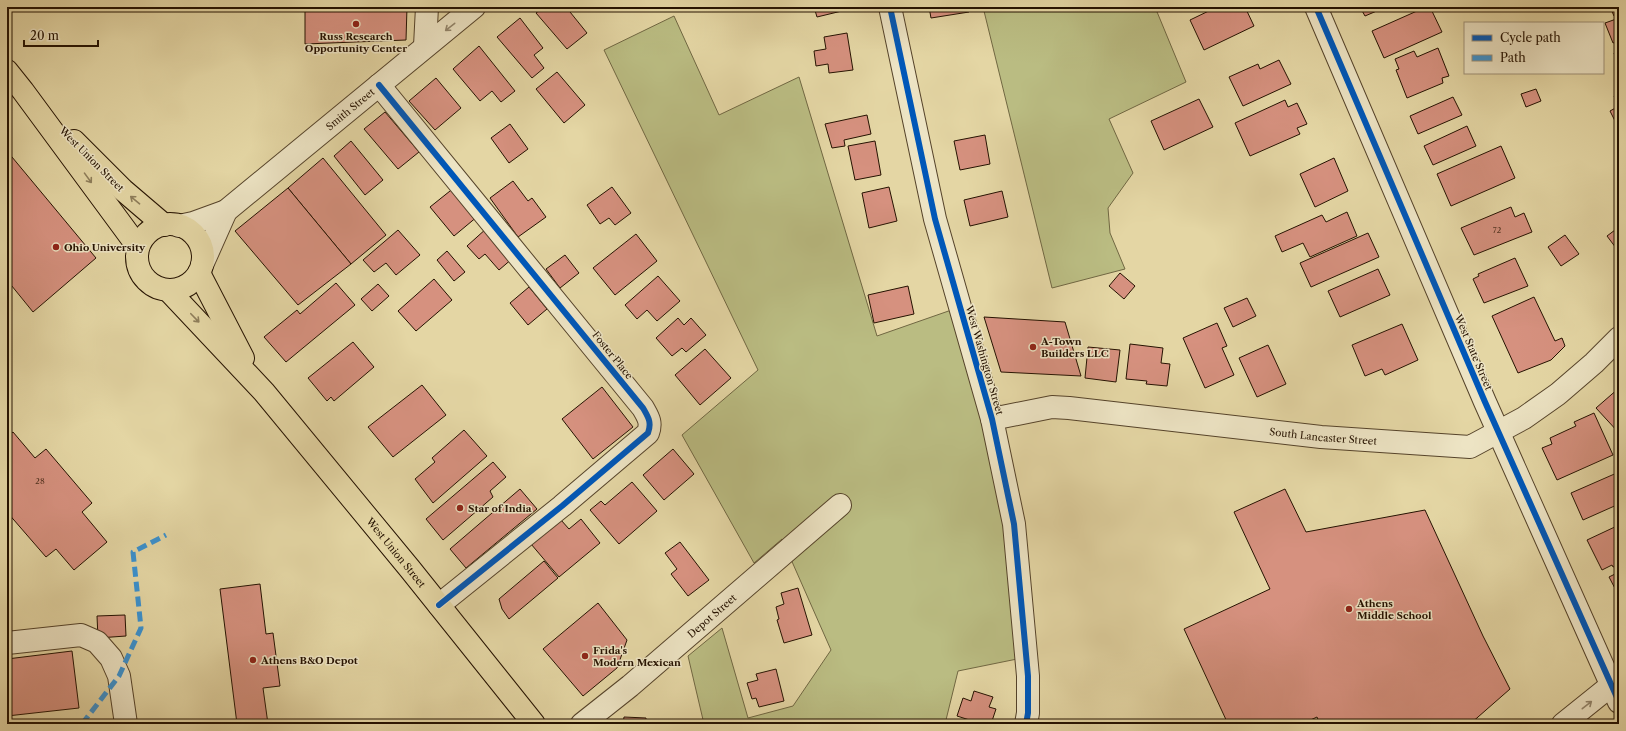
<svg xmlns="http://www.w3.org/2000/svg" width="1626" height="731" font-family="'Libre Caslon Text',serif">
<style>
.green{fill:#babc82;stroke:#706742}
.building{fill:#d6917f;stroke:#251201}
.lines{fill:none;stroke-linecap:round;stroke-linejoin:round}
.minor-casing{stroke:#55432a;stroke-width:24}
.major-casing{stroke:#251201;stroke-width:24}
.minor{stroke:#ede4c4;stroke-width:22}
.major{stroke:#e4d6a4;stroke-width:22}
.quiet{stroke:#3b92d0;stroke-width:5;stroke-dasharray:10 5;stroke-linecap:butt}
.cycleway-casing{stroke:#ede4c4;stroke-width:8}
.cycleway{stroke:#0057b8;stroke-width:6}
.oneway{stroke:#93866c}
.oneway2{stroke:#8e7e5b}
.poi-dot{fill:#8f2418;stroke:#ede4c4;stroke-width:1.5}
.labels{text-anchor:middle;stroke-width:3;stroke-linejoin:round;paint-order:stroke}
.number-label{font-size:8px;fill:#513220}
.poi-label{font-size:10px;font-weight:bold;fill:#251201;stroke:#ede4c4;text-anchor:start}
.street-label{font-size:10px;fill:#251201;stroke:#ede4c4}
</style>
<rect width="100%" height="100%" fill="#e4d6a4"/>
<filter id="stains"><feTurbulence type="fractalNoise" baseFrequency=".005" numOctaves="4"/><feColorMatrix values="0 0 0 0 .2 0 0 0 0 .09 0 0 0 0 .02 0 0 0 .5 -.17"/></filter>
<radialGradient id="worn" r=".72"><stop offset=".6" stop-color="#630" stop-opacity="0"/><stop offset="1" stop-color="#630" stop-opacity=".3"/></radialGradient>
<g class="green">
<path d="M983,7H1155L1186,82L1109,119L1133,173L1108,208L1110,233L1125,269L1052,288Z"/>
<path d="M674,16L719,115L799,77L877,336L960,307L992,419L1027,657L958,671L945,724H704L688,656L722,628L748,718L793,706L831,650L782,539L754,563L682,435L758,370L604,50Z"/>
</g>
<g class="building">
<path d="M305,7H407L406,40L305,44Z"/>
<path d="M544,7H566L587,33L567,49L536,13Z"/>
<path d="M814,7H849L850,9L817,17Z"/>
<path d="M929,7H968L969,12L931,18Z"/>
<path d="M1217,7H1245L1254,26L1204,50L1190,20Z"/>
<path d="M1360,7H1386L1365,16Z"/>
<path d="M1426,7H1430L1442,32L1384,58L1372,31Z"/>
<path d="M1610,7H1619V14L1614,16Z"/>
<path d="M520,18L543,48L534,55L544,68L532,78L497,37Z"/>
<path d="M1619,18V41L1613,43L1605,23Z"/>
<path d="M847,33L853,70L829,73L828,64L816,66L814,51L826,49L824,37Z"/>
<path d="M479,46L515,91L501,102L492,91L480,101L453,69Z"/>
<path d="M1438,48L1449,76L1442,78L1443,83L1407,98L1396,70L1399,69L1395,59L1414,51L1417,57Z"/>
<path d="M1619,52V69L1614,53Z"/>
<path d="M1279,60L1291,84L1243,106L1229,77L1258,64L1260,69Z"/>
<path d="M557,72L585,105L564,123L536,89Z"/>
<path d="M436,78L461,108L435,130L409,101Z"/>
<path d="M1536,89L1541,101L1526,107L1521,94Z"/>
<path d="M1619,94V105L1614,96Z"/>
<path d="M1453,97L1462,115L1418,134L1410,116Z"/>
<path d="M1199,99L1213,127L1164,150L1151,121Z"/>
<path d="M1285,100L1288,107L1297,103L1307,124L1297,128L1300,134L1250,156L1235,123Z"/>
<path d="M1619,106V127H1618L1610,111Z"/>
<path d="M385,112L419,152L398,169L364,129Z"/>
<path d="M867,115L871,134L844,140L845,146L832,148L825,124Z"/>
<path d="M510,124L528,149L509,163L491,138Z"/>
<path d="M1467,126L1476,146L1433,165L1424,146Z"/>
<path d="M985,135L990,164L960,170L954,141Z"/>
<path d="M351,141L383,180L365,195L334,156Z"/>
<path d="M875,141L881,175L855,180L848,146Z"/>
<path d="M1501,146L1515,178L1451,206L1437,174Z"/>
<path d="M7,151L96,258L33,312L7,280Z"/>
<path d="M323,158L386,235L351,264L288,188Z"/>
<path d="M1334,158L1348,191L1315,207L1300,174Z"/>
<path d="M513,181L528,201L532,198L546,217L518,237L490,198Z"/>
<path d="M455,187L478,216L454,236L430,207Z"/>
<path d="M612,187L631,213L615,225L609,218L600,224L587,205Z"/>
<path d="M889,187L897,221L869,228L862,193Z"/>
<path d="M288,188L351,264L298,305L235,231Z"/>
<path d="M1002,191L1008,217L970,226L964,200Z"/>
<path d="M1511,207L1515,217L1524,213L1532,232L1474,255L1461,228Z"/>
<path d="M1347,212L1357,236L1310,257L1303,243L1282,252L1275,236L1322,215L1326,222Z"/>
<path d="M1619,227V252L1607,236Z"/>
<path d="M487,228L513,258L499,270L485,254L479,259L467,246Z"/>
<path d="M398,230L420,255L396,275L386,263L374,272L363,260Z"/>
<path d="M1368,233L1379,257L1311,287L1300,263Z"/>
<path d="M636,234L657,261L615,295L593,268Z"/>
<path d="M1565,235L1579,254L1561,266L1548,247Z"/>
<path d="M447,251L465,272L454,281L437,260Z"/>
<path d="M565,255L579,273L560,288L546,269Z"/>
<path d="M1515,258L1528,286L1484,303L1473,279L1479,276L1478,274Z"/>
<path d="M1378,269L1390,295L1340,317L1328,291Z"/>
<path d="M1120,273L1135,286L1124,299L1109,286Z"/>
<path d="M658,276L680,301L657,321L647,310L637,319L625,305Z"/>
<path d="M434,279L452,300L416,331L398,311Z"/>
<path d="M336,283L355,305L286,362L264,337L297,310L300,314Z"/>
<path d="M378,284L389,296L372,311L361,299Z"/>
<path d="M908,286L914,314L874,323L868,295Z"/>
<path d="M529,287L547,309L528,325L510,303Z"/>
<path d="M1534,297L1555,341L1562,338L1565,346L1551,360L1518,373L1492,316Z"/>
<path d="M1247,298L1256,316L1233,327L1224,308Z"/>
<path d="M984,317L1065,322L1081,376L1001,372Z"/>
<path d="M678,318L684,325L691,318L706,335L686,352L682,348L672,356L656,338Z"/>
<path d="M1217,323L1227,346L1222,348L1234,375L1205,388L1183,338Z"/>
<path d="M1402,324L1418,360L1385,375L1382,369L1365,376L1352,345Z"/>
<path d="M353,342L374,367L334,401L331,397L327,401L308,378Z"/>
<path d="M1130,344L1163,348L1161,363L1170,364L1167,386L1146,384L1147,381L1126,379Z"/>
<path d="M1268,345L1286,384L1257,397L1239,358Z"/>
<path d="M1088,347L1120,350L1116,382L1085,378Z"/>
<path d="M705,349L731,378L700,405L675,375Z"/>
<path d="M422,385L446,415L393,457L368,427Z"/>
<path d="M602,387L633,427L593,459L562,419Z"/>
<path d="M1619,388V433L1596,408Z"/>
<path d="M1594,413L1613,455L1557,480L1542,448L1552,444L1550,438L1576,426L1574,422Z"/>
<path d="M464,430L487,456L433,503L415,479L435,462L432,458Z"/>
<path d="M13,432L35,458L46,449L92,503L82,512L107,542L74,570L56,549L46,557L7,512V437Z"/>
<path d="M673,449L694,474L664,500L643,475Z"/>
<path d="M493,462L506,477L490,491L493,497L443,540L426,519Z"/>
<path d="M1619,472V504L1583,520L1571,493Z"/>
<path d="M632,482L657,511L619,544L590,510L601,501L605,505Z"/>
<path d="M520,489L537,509L466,568L450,549Z"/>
<path d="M1285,489L1306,532L1425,510L1483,636L1510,689L1470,724H1381L1380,723L1378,724H1320L1317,717L1302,724H1228L1184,629L1270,589L1234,512Z"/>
<path d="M581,519L600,543L559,577L531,544L561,520L569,529Z"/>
<path d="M1619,525V565L1613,567L1612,565L1602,570L1587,540Z"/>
<path d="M680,542L709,580L688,596L671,574L677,569L665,553Z"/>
<path d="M544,561L558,578L509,619L502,609L499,599Z"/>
<path d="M1619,572V596L1609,577Z"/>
<path d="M260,584L266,634L273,633L280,686L263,688L268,724H237L220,589Z"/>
<path d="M798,588L812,635L784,643L777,620L779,619L776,607L784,604L781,593Z"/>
<path d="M598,603L627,640L617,668L583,696L543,649Z"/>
<path d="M125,615L126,636L98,638L97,616Z"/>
<path d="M72,651L79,708L7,716V659Z"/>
<path d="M776,669L784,701L759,707L756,698L752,699L747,683L758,680L756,674Z"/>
<path d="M974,691L993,697L989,707L996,709L991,724H982L957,716L963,698L971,701Z"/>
<path d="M624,717L646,718V724H623Z"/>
</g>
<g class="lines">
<defs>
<g id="minor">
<path d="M890,7L935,219L992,419L1014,524L1028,676V713L1026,724"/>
<path d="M1316,7L1485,402L1619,702"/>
<path d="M425,46L427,7"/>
<path d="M379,85L643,408C648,417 652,422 648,433L562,506L439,605"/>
<path id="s1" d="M179,226L193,223L226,211L474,7"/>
<path d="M202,265L226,211"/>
<path id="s2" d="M992,419L1052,407L1069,408L1321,437L1470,447L1524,418L1558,394L1594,363L1619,338"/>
<path d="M7,643L81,635L97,642L111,658L119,676L126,724"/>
<path id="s3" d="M582,724L630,686L840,505"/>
<path d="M1563,724L1619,679"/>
</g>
<g id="major">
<path d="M7,71L23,91L138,247"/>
<path d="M74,141L123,190L164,225"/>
<circle cx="170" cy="257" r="33"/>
<path d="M199,273L243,358"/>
<path id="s4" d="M168,290L264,392L410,569L534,724"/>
</g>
</defs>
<use href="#minor" class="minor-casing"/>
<use href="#major" class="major-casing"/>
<use href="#minor" class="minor"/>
<use href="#major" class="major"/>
<path class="quiet" d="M82,724L119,676L141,628L133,552L166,535"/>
<defs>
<g id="cycleway">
<path d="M890,7L935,219L992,419L1014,524L1028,676V713L1026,724"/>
<path d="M1316,7L1485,402L1619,702"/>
<path d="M379,85L643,408C648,417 652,422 648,433L562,506L439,605"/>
</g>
</defs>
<use href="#cycleway" class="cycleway-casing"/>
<use href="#cycleway" class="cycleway"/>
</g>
<defs><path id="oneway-shaft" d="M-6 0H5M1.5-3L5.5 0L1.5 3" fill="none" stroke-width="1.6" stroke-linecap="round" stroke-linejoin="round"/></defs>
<g class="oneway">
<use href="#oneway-shaft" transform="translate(450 27) rotate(142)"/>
<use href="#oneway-shaft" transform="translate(1587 705) rotate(-38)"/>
</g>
<g class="oneway2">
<use href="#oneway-shaft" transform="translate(88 178) rotate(54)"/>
<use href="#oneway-shaft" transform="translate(135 200) rotate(-140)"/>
<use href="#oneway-shaft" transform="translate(195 318) rotate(46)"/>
</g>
<g class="poi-dot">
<circle cx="356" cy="24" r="4"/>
<circle cx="56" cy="247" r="4"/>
<circle cx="1033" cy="347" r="4"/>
<circle cx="460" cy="508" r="4"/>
<circle cx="1349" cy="609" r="4"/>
<circle cx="585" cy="656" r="4"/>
<circle cx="253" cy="660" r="4"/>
</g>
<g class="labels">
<g class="number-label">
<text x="1497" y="233">72</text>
<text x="40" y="484">28</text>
</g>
<g class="poi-label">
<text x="356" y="40" text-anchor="middle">Russ Research<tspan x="356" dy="12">Opportunity Center</tspan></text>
<text x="64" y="251">Ohio University</text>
<text x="1041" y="345">A-Town<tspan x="1041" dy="12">Builders LLC</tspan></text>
<text x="468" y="512">Star of India</text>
<text x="1357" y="607">Athens<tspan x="1357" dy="12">Middle School</tspan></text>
<text x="593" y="654">Frida's<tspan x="593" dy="12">Modern Mexican</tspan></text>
<text x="261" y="664">Athens B&amp;O Depot</text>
</g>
<g class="street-label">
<text dy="4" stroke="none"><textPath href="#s1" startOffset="210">Smith Street</textPath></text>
<text transform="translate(92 159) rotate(45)" y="4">West Union Street</text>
<text transform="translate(1474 352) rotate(67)" y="4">West State Street</text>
<text transform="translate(613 355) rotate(51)" y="4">Foster Place</text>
<text transform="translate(985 360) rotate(74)" y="4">West Washington Street</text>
<text dy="4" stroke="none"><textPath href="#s2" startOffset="334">South Lancaster Street</textPath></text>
<text dy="4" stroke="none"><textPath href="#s4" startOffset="348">West Union Street</textPath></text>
<text dy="4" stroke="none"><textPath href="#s3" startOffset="169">Depot Street</textPath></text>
</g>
</g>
<rect width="1626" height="731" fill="none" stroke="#e4d6a4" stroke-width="24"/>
<rect x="8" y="8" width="1610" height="715" fill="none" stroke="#251201" stroke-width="2"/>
<rect x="12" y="12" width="1602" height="707" fill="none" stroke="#251201"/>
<rect x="1464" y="22" width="140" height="52" fill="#ede4c4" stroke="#9d9076"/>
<rect x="1472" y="35" width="20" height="6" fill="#0057b8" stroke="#9d9076"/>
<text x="1500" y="42" font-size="12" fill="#251201">Cycle path</text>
<rect x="1472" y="55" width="20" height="6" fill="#3b92d0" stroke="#9d9076"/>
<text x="1500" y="62" font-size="12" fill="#251201">Path</text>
<path d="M24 40v6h74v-6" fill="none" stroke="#251201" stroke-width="2"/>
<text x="30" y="40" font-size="12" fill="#251201" stroke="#ede4c4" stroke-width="3" paint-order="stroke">20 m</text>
<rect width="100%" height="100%" filter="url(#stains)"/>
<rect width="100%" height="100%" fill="url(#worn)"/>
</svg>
